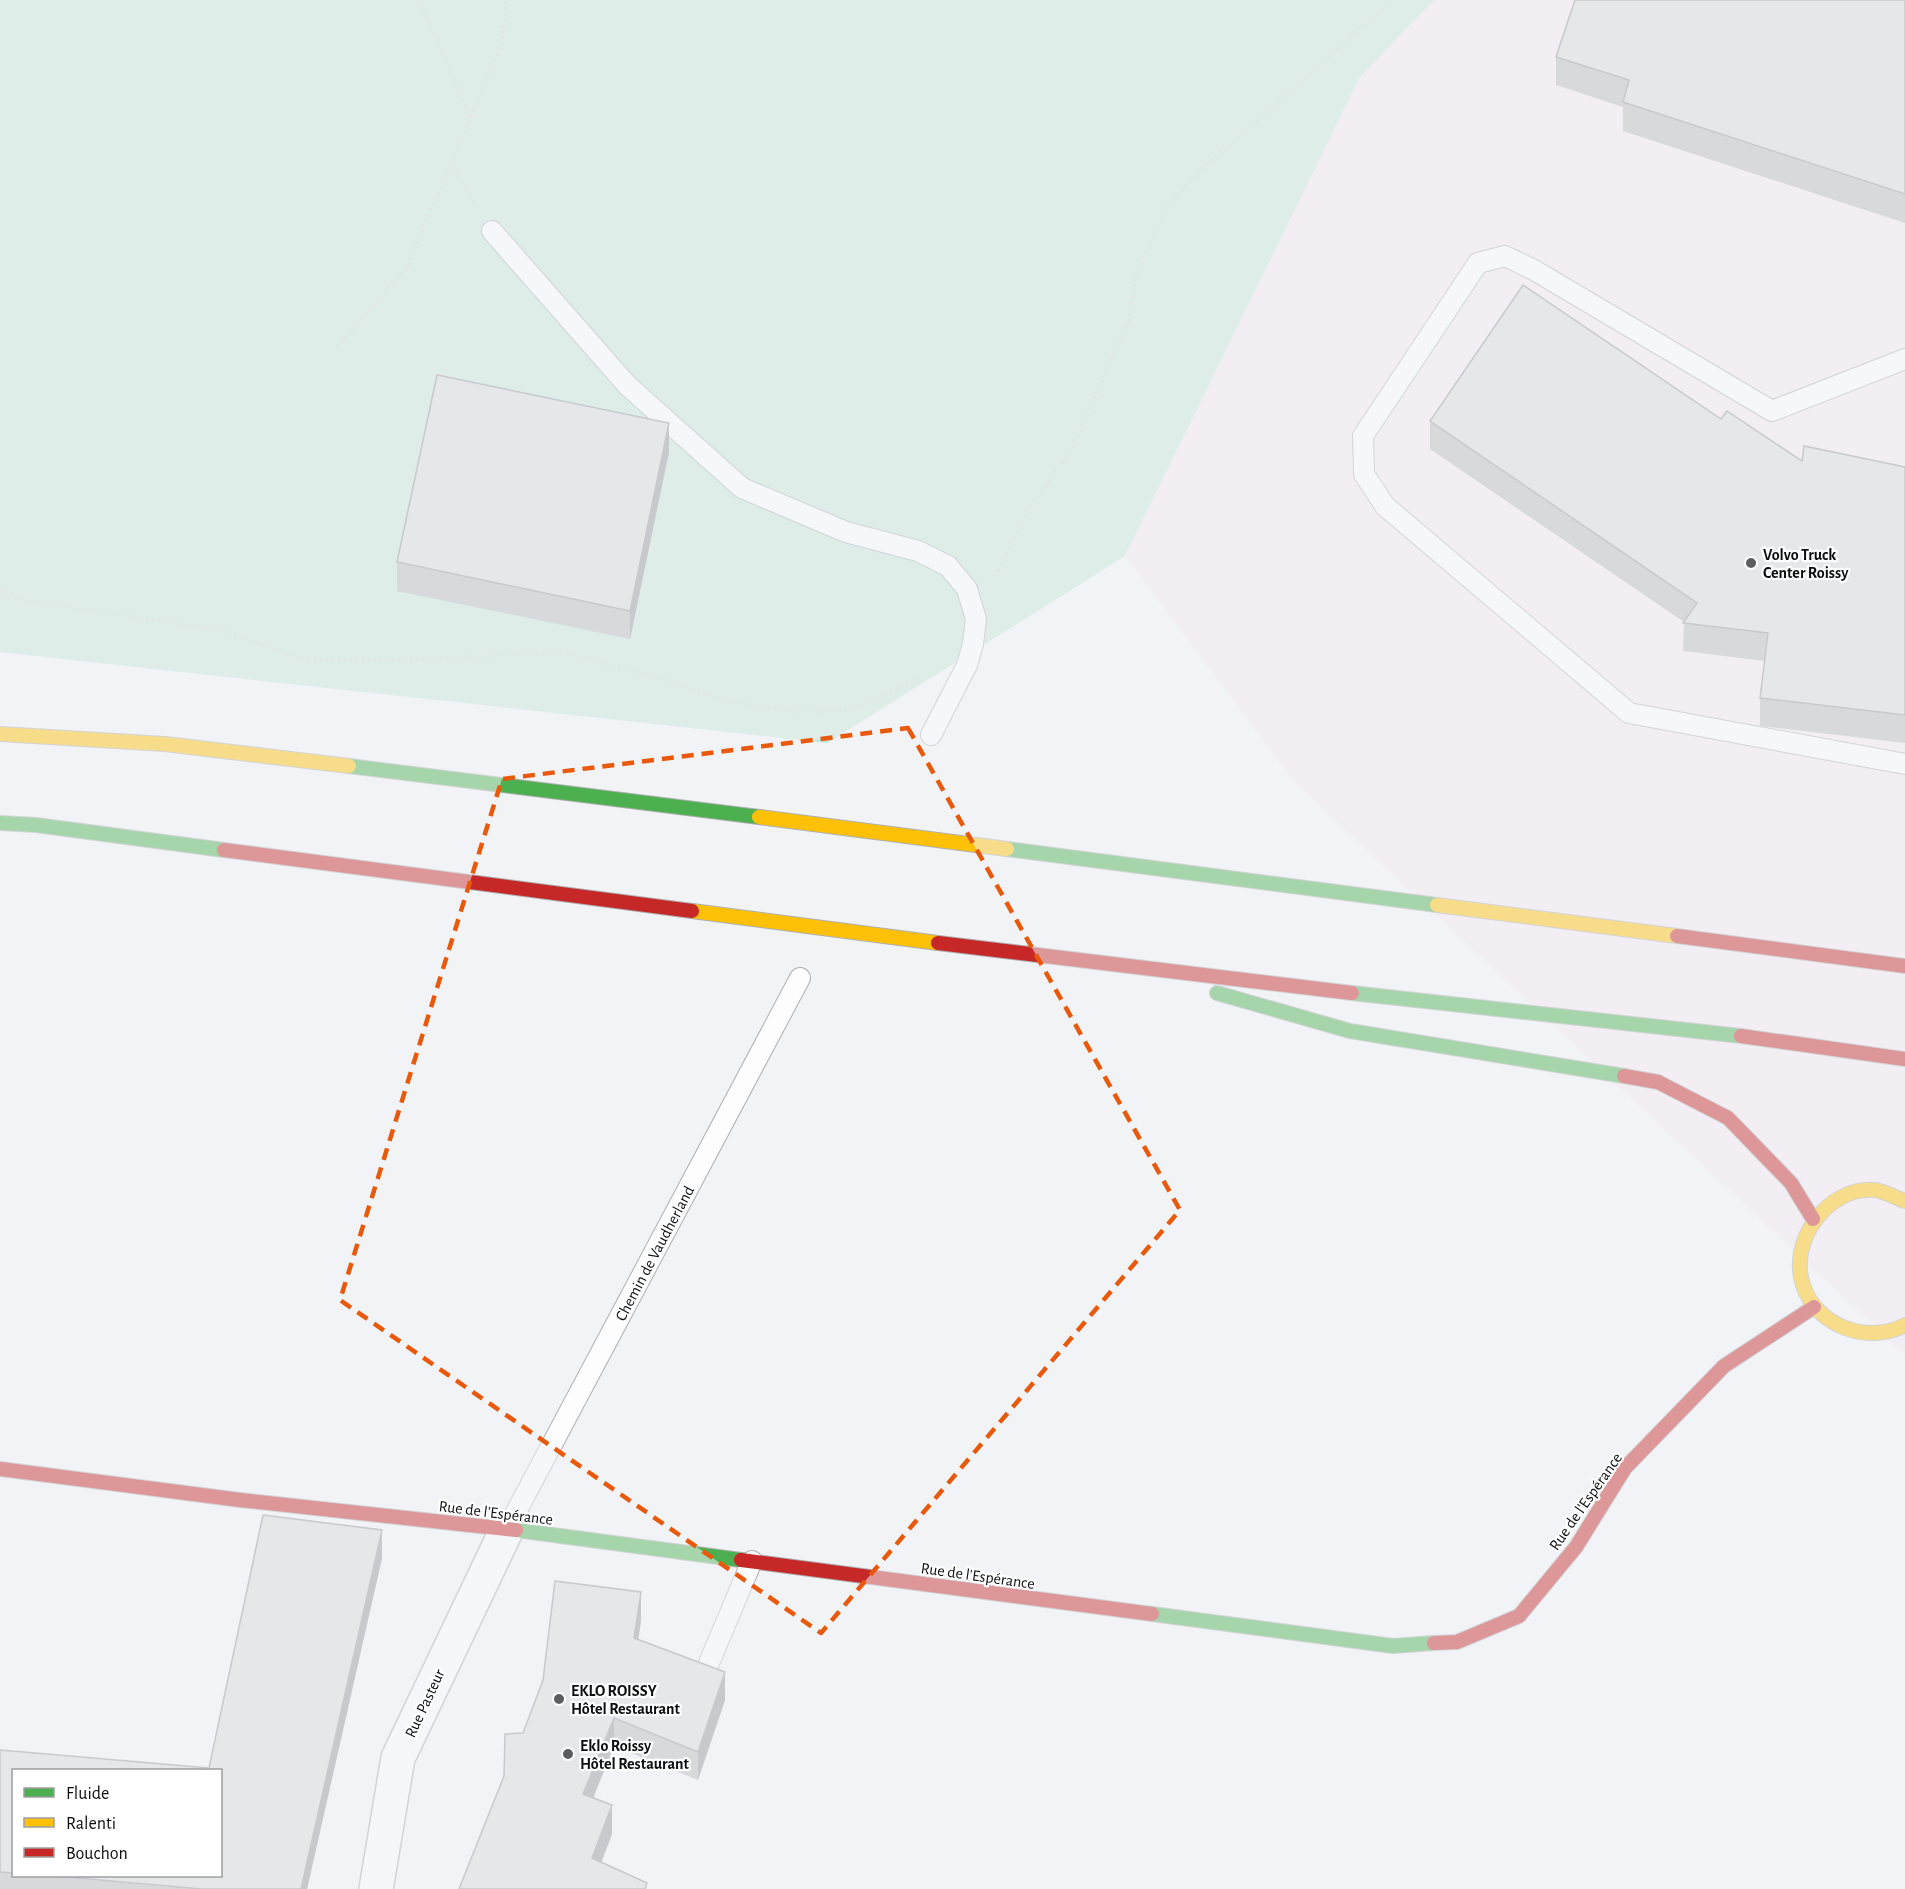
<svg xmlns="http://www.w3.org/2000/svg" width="1905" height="1889" font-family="'Alegreya Sans',sans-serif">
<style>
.industrial{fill:#f4e9f2}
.grass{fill:#c7e7d8}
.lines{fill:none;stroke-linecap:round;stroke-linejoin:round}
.lane-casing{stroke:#adafb0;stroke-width:22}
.street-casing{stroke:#adafb0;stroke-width:36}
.fast-casing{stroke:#adafb0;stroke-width:16}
.slow-casing{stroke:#adafb0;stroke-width:16}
.jam-casing{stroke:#adafb0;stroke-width:16}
.path{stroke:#d3d4d4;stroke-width:4;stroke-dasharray:1.5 4.5;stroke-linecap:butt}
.lane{stroke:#fdfdfe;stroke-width:20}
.street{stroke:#fdfdfe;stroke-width:33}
.fast{stroke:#4caf50;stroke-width:14}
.slow{stroke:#ffc107;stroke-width:14}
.jam{stroke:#c62828;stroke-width:14}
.wall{fill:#b9bbbb;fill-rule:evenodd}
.shaded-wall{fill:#969899}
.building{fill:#d7d9da;stroke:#969899;stroke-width:1.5}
.marked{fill:none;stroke:#e8590c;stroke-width:4.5;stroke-dasharray:12 8;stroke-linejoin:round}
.poi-dot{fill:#5d5e60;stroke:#fff;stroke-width:2}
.labels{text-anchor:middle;stroke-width:4.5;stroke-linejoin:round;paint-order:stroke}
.poi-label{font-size:16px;font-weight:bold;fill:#0d0e0f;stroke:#fff;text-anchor:start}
.street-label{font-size:16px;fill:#0d0e0f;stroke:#fff}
</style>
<rect width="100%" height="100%" fill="#f1f3f5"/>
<path class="industrial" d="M1433,0H1905V1355L1294,782L1125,556L1360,77Z"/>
<path class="grass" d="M0,0H1434L1360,77L1125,556L827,743L0,652Z"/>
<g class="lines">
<defs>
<g id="lane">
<path d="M492,231L627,385L742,488L846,532L918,551L948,566L967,589L976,619L973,644L967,665L931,735"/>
<path d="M1905,359L1772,411L1534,270L1505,256L1478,263L1363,436L1364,474L1385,506L1629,713L1905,764"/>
<path d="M507,1529L800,978"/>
<path d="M706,1670L752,1561"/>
</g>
<path id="street" d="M376,1889L398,1758L507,1529"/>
<g id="fast">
<path d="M349,766L759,817"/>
<path d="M0,823L36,825L224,850"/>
<path d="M1007,849L1437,905"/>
<path d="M1217,993L1350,1031L1624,1076"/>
<path d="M1352,993L1741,1036"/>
<path d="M516,1530L741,1560"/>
<path d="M1152,1614L1393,1646L1434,1643"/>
</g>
<g id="slow">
<path d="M0,734L165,744L349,766"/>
<path d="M759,817L1007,849"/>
<path d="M1437,905L1677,936"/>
<path d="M692,911L938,943"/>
<path d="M1905,1201C1896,1198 1884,1191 1875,1190C1828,1186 1788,1241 1803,1285C1816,1326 1868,1345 1905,1325"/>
</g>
<g id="jam">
<path d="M224,850L692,911"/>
<path d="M1677,936L1905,966"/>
<path d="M938,943L1352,993"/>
<path d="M1741,1036L1905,1059"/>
<path d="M1624,1076L1658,1082L1728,1118L1791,1183L1813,1219"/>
<path d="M0,1469L240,1500L516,1530"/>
<path d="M741,1560L1152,1614"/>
<path d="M1434,1643L1457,1642L1519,1616L1576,1547L1625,1468L1724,1366L1814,1307"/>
</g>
</defs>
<use href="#lane" class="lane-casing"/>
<use href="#street" class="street-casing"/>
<use href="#fast" class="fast-casing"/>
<use href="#slow" class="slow-casing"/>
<use href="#jam" class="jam-casing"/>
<g class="path">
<path d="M419,0L472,120"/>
<path d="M452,165L476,205"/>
<path d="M337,347L405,270L502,44L507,0"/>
<path d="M996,576L1023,518L1074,445L1129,320L1137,272L1166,208L1202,169L1392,0"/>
<path d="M0,590L21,600L220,630L304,660H387L567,653L672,681L720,700L794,712L833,711L860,706L923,676"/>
</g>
<use href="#lane" class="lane"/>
<use href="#street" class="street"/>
<use href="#fast" class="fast"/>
<use href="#slow" class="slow"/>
<use href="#jam" class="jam"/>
</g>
<g class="wall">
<path d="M1905,0V223L1623,131V107L1556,85V57Z"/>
<path d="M1721,419L1802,461L1905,467V743L1760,726V698L1765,661L1683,651L1684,622L1430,449V421Z"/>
<path d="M669,452L630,639L397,591V562Z"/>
<path d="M382,1558L307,1889H0V1750L209,1768ZM14,1770L220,1875H14Z"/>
<path d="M641,1621L638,1639L725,1700L698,1780L614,1746L593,1798L612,1834L601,1862L647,1889H459L523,1733Z"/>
</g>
<g class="shaded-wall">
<path d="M669,423V452L630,639V611Z"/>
<path d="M382,1530V1558L307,1889H301Z"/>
<path d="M641,1592V1621L634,1666V1638Z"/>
<path d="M725,1672V1700L698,1780V1752Z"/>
<path d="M614,1718V1746L583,1823V1794Z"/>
<path d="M612,1805V1834L592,1887V1858Z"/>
</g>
<g class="building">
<path d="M1575,0H1905V194L1623,102L1629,80L1556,57Z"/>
<path d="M1523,285L1721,419L1727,411L1802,461L1804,446L1905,467V715L1760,698L1768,633L1683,623L1697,603L1430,421Z"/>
<path d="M437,375L669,423L630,611L397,562Z"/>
<path d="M263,1515L382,1530L301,1889H202L44,1875H220V1770H14V1873L0,1872V1750L209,1768Z"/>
<path d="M555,1581L641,1592L634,1638L725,1672L698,1752L614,1718L583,1794L612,1805L592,1858L647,1883L645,1889H459L504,1776L505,1734L523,1733L543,1680Z"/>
</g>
<path d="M0 0H1905V1889H0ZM908,728L1180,1210L821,1633L340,1300L502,779Z" fill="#f1f3f5" fill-opacity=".55" fill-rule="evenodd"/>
<path class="marked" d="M908,728L1180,1210L821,1633L340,1300L502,779Z"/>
<g class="poi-dot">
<circle cx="1751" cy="563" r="6"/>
<circle cx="559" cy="1699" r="6"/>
<circle cx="568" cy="1754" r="6"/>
</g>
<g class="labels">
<g class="poi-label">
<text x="1763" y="560">Volvo Truck<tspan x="1763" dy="18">Center Roissy</tspan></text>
<text x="571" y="1696">EKLO ROISSY<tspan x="571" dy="18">Hôtel Restaurant</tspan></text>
<text x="580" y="1751">Eklo Roissy<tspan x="580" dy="18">Hôtel Restaurant</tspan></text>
</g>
<g class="street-label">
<text transform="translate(654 1253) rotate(-62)" y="6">Chemin de Vaudherland</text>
<text transform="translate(1585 1501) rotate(-55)" y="6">Rue de l'Espérance</text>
<text transform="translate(496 1512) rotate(7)" y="6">Rue de l'Espérance</text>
<text transform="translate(978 1575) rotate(8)" y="6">Rue de l'Espérance</text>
<text transform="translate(424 1703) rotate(-65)" y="6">Rue Pasteur</text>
</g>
</g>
<rect x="12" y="1769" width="210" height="108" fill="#ffffff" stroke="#9e9f9f" stroke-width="1.5"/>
<rect x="24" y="1788" width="30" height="9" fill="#4caf50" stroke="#9e9f9f" stroke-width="1.5"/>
<text x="66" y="1799" font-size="18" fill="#0d0e0f">Fluide</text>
<rect x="24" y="1818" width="30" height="9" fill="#ffc107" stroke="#9e9f9f" stroke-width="1.5"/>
<text x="66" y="1829" font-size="18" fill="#0d0e0f">Ralenti</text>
<rect x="24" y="1848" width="30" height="9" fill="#c62828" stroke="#9e9f9f" stroke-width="1.5"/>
<text x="66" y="1859" font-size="18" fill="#0d0e0f">Bouchon</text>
</svg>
